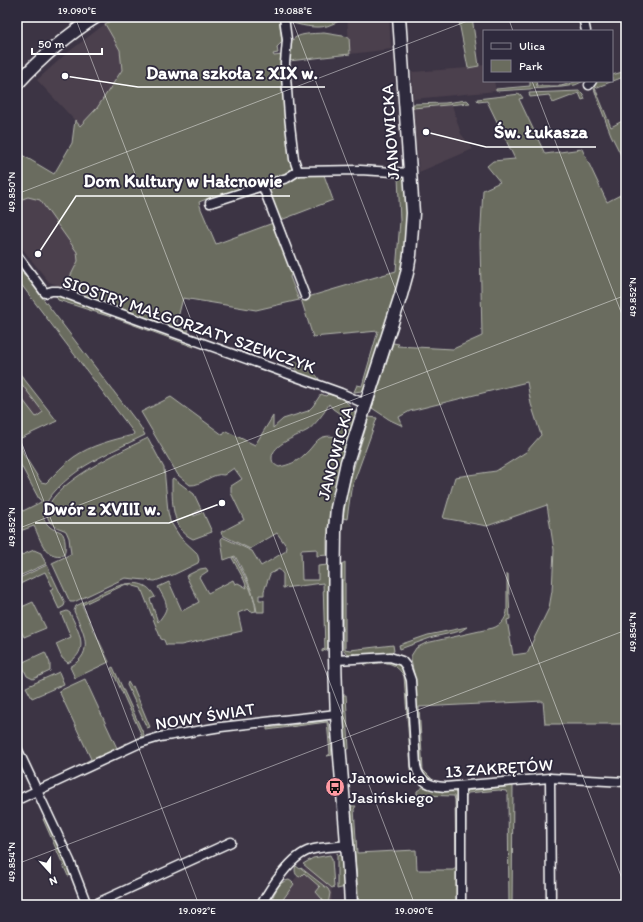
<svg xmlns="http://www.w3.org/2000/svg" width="643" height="922" font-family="Itim,sans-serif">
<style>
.built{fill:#4c404d}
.green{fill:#6a6c5e;stroke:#b4b6ae;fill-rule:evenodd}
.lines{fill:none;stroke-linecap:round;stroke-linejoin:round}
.street-casing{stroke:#fff;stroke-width:11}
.secondary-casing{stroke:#fff;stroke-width:15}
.street{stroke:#2f2a3d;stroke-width:8}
.secondary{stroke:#2f2a3d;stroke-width:12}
.ticks{fill:none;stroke:#fff;stroke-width:1;stroke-opacity:0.45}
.labels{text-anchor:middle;stroke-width:3.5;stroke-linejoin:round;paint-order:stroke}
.street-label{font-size:17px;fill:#fff;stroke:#2f2a3d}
.poi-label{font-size:17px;fill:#fff;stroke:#2f2a3d;text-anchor:start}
.leader{fill:none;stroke:#fff;stroke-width:1.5}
.callout-dot{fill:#fff;stroke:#2f2a3d;stroke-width:1.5}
.callout-label{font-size:18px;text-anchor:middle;font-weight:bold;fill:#fff;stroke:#2f2a3d;stroke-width:3.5;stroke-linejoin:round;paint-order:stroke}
.neatline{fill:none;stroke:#fff;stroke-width:1.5}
.ticks-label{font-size:10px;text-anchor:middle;fill:#fff}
</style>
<rect width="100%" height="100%" fill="#3c3444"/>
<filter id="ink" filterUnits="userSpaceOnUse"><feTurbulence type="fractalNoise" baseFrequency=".025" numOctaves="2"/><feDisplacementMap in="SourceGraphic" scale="8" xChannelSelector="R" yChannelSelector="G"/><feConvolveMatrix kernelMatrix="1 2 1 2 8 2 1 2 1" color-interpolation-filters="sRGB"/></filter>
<g filter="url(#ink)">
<g class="built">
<path d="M347,17H389L391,49L350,54Z"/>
<path d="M105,24L120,50L122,70L97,108L80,126L37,80L66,54Z"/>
<path d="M484,65V81H494L496,91L413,99L412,72L468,68Z"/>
<path d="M452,105L461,134L473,149L419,172L413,108Z"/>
<path d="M17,152L135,313L49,282L17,242Z"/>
<path d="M17,370L57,421L17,439Z"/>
<path d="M331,859L332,905H275L295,879L313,860Z"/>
</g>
<g class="green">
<path d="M117,17H279L282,42L277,47L278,53L273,54L274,56L282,55L292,169L287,175L219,198H209L199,202L201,209L216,244L273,223L261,192L217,204L261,190L292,272L290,277L299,300L256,310L183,298L176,325L189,330L188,332L64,289L78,261L77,252L40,200L28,197L17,201V152L54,174L72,143L75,120L80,126L97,108L122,70L120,50L105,24Z"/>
<path d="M288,17H347C341,20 333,24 327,26C314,29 300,25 289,22Z"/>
<path d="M458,17H472L479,66L468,68Z"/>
<path d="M324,33L349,37L350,54L289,61C289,56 289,50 290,45C293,32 313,34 324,33Z"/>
<path d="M626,71V76L595,88L611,127L626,119V158L623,159L611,135L598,101L593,85L595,81H612V75Z"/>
<path d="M530,81H536L537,86H561L578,81H584L575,85L562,87L496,91V89L530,86Z"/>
<path d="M580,91L583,94L585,99L582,100L579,93L553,103L549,95L530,97L529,93Z"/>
<path d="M520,94L523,98L519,99L545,154L582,149L607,202L626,192V724H545L543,701L419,707L423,770L433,780H431L425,775L421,767L415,679L411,660V656L416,648L426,643L493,628C501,625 505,620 507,612V574H508L510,619L507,620L513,655L527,653L549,608L552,591L554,550L547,505L487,526L443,518L455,477L496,471L526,452L541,435L531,404L527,382L410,411L399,417L403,426L390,420L372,408L393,343L399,344L397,346L453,349L482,336L480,242L483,190L500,182L487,166L493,161L515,159L487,101L478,102L477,99Z"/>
<path d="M467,100L470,103L413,108V104L445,103Z"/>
<path d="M303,174L324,175L333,200L281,220L288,239L286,238L269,190L270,188Z"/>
<path d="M398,177H405L408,219L402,275L366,388L362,391L354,392L357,385L362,386L378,331L313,337L301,299L396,271L400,221Z"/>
<path d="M17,267L25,275L140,426L145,435C125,445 104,454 85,466C70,476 27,508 50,527C53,530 58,530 61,532C66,535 66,551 64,555C44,559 41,540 34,526L17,532V511L21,509L23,511L41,502V500L39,499L17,458V444L20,443L24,455L41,482L46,483C55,474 64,464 74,457C91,445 113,440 133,435L134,433L17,279Z"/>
<path d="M57,295L110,313L111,317L58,300L56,296Z"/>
<path d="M118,316L191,342L194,347L115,318Z"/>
<path d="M278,359L289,363L291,359C301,364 313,369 319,379L318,380L296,372V369L277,361Z"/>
<path d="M17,370L57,421L17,440V405L23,400L36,417L43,412L17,378Z"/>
<path d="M321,394L326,396L328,394C342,397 350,403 356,415L327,538V555L317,556V549L301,550L302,580H318V566L328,565L330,566V644L327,649L322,652V650L325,649L323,583L283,588V574L279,569L270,574L264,591V595H259V600H264V612H257C254,592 245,574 235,556L224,560L221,540L222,537L252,551L261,566L286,551L287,547L277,533L250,549L222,535L221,532L244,520L231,493V486L242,479L234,468L224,475C212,472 202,486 190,485L178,475L141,412L171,397L223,435L226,431L255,445L273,416V428L283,419L308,411L313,406ZM329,404L333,409L343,416L337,437C316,433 317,444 304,455C297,462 289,465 279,467C275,465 272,463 272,458C272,444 298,436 308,430C314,426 326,411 329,404Z"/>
<path d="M369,417L377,418L351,490L347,519L343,518L348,487Z"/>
<path d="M148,438L164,468L168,512L170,521L180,537L197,553L199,560L198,563L173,575L155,581L125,578L74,602H70L52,563L71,554L69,538L66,531C61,528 54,528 50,522C29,492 128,448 148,438Z"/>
<path d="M173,478L194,494L201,509L193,514L194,516L203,512L212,532L193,539C171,529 172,500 172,479Z"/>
<path d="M34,550L41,553L46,564L17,577V557Z"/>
<path d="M234,557C243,574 254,592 256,611L251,612L248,609L238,613L242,631L181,645H166L164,640L161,639L141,588L126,584L82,605L109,662L75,678L70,667C96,652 83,632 74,611L76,606C97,596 140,566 155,597L150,599L158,622C171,606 167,604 158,587L169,582L182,611L199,602L186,576L200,569L206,568L208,571L199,577L208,593L233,580L235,584L238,583L247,588L244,580L232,558Z"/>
<path d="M345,562V649L350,650L393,645L394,651L387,653L356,656L355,654H347L343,649L342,564Z"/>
<path d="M47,565L65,603L64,606L59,609L50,590L53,588L45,572L20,584L17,583V579Z"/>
<path d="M33,602L46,628L24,637L17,623V609Z"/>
<path d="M67,611L70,613C78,631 91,650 68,663L62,658L56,644L71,637L61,613Z"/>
<path d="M467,627L461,631L433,637L400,649L399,645L428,635Z"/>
<path d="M45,652L50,663V671L33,679L27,676L21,663Z"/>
<path d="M387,661C397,662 404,667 406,677L412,766L416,779L412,781L404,676C392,658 383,663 364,665L366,663Z"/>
<path d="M113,667L144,735V737L139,740L137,738L142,736L111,668Z"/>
<path d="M59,672L64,684L32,698L26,687Z"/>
<path d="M85,679L117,748L127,743V745L86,764L84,763L91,759L59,691Z"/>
<path d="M128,682L131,687L133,686L150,727L147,728L127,685Z"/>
<path d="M343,695H346L349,749H345Z"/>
<path d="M325,721H327L329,724L332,755L327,756L330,754L327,722L267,730V728Z"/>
<path d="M513,786L512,905H509L508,795L506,791L499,790L468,793L466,796L465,905H463L464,793L466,791Z"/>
<path d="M423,787L439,791L455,792L458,794L459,905H359L351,806H356L354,809L357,853L416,850L417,870H453L456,868L455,800L454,796L417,795V791Z"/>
<path d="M46,818L67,861L72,875L68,876L43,819Z"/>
<path d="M337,853L343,859L346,887L337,889Z"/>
<path d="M330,855L332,859L334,887L332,888L303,864L313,858Z"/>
<path d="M296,866L300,869L301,868L328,889L330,893L328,905H326L322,899L316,892L320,887L304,873L300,877C295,876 294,870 296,866Z"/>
<path d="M289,880L292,882L294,884L279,905H269C274,896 277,881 289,880Z"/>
</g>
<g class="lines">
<defs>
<g id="street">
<path d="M284,17L287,40L285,63L289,116L294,159L298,171L360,170L410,173"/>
<path d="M583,17L586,31"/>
<path d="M589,85L592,81"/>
<path d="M263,187L305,296"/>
<path d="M210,203L287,178L298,171"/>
<path d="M17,255L45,293L52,291H58L341,393L365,404"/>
<path d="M336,660L390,657L402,661L406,666L411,680L416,766C419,782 430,786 445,787L550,778L626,782"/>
<path d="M17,748L70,861L87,905"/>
<path d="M550,778L551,905"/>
<path d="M461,786V905"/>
<path d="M17,800L140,743L160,737L221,727L337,714"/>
<path d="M93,905L231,842"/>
<path d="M261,905C270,888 292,855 310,850C323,846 335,847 348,845"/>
</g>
<g id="secondary">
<path d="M17,84C40,59 67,35 96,17"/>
<path d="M351,905C348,842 341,778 337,715C334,654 334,592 335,530L337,508L347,462L401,295L407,273L410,255L413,213L399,17"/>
</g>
</defs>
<use href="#street" class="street-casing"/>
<use href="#secondary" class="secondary-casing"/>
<use href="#street" class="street"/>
<use href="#secondary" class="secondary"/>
</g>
</g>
<path class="ticks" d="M75,17L415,905M291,17L626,889M508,17L513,31M532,81L626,325M17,194L478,17M17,431L199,905M17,529L626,295M17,864L626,630"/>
<defs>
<symbol id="bus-disc" viewBox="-11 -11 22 22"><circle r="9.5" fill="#ff9aa2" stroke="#2f2a3d"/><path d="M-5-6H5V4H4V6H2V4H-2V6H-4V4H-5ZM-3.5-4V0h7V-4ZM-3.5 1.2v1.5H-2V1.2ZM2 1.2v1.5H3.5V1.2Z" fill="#111"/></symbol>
</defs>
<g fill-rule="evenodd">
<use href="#bus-disc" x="324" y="776" width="22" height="22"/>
</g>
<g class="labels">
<g class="street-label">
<text transform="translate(390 132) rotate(-94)" y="6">JANOWICKA</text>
<text transform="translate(189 324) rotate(19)" y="6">SIOSTRY MAŁGORZATY SZEWCZYK</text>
<text transform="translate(335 453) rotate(-75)" y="6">JANOWICKA</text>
<text transform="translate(205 716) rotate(-9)" y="6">NOWY ŚWIAT</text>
<text transform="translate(499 768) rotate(-4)" y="6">13 ZAKRĘTÓW</text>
</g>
<g class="poi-label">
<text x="349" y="783">Janowicka<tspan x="349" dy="20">Jasińskiego</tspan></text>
</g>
</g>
<path class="leader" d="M65 76L138 87H325M426 132L486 147H596M38 254L76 196H290M222 503L169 523H35"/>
<g class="callout-dot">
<circle cx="65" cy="76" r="4"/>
<circle cx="426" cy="132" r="4"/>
<circle cx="38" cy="254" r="4"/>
<circle cx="222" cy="503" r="4"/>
</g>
<g class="callout-label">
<text x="232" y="79">Dawna szkoła z XIX w.</text>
<text x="541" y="138">Św. Łukasza</text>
<text x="183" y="187">Dom Kultury w Hałcnowie</text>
<text x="102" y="515">Dwór z XVIII w.</text>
</g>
<rect width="643" height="922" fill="none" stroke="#2f2a3d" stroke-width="44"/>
<rect x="483" y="30" width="130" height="52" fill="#2f2a3d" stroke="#827f8b"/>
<rect x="491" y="43" width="20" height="6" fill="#2f2a3d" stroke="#827f8b"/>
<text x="519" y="50" font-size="12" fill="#ffffff">Ulica</text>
<rect x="491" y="60" width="20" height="12" fill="#6a6c5e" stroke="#827f8b"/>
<text x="519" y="70" font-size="12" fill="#ffffff">Park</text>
<g transform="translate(50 872) rotate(159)" stroke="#2f2a3d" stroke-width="3" paint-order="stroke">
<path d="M0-3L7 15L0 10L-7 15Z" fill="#ffffff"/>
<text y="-6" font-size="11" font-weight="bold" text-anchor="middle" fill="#ffffff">N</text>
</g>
<path d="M32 48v6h70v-6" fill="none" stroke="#ffffff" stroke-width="2"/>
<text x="38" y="48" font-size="12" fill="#ffffff" stroke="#2f2a3d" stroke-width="3" paint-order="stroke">50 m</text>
<rect x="22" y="22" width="599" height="878" class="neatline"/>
<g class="ticks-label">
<text x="77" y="14">19.090°E</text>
<text x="293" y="14">19.088°E</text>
<text transform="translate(11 192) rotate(-90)" y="4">49.850°N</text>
<text transform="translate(632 297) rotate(-90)" y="4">49.852°N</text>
<text transform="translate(11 527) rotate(-90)" y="4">49.852°N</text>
<text transform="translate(632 632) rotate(-90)" y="4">49.854°N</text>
<text transform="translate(11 862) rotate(-90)" y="4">49.854°N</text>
<text x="197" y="914">19.092°E</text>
<text x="414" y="914">19.090°E</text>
</g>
</svg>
